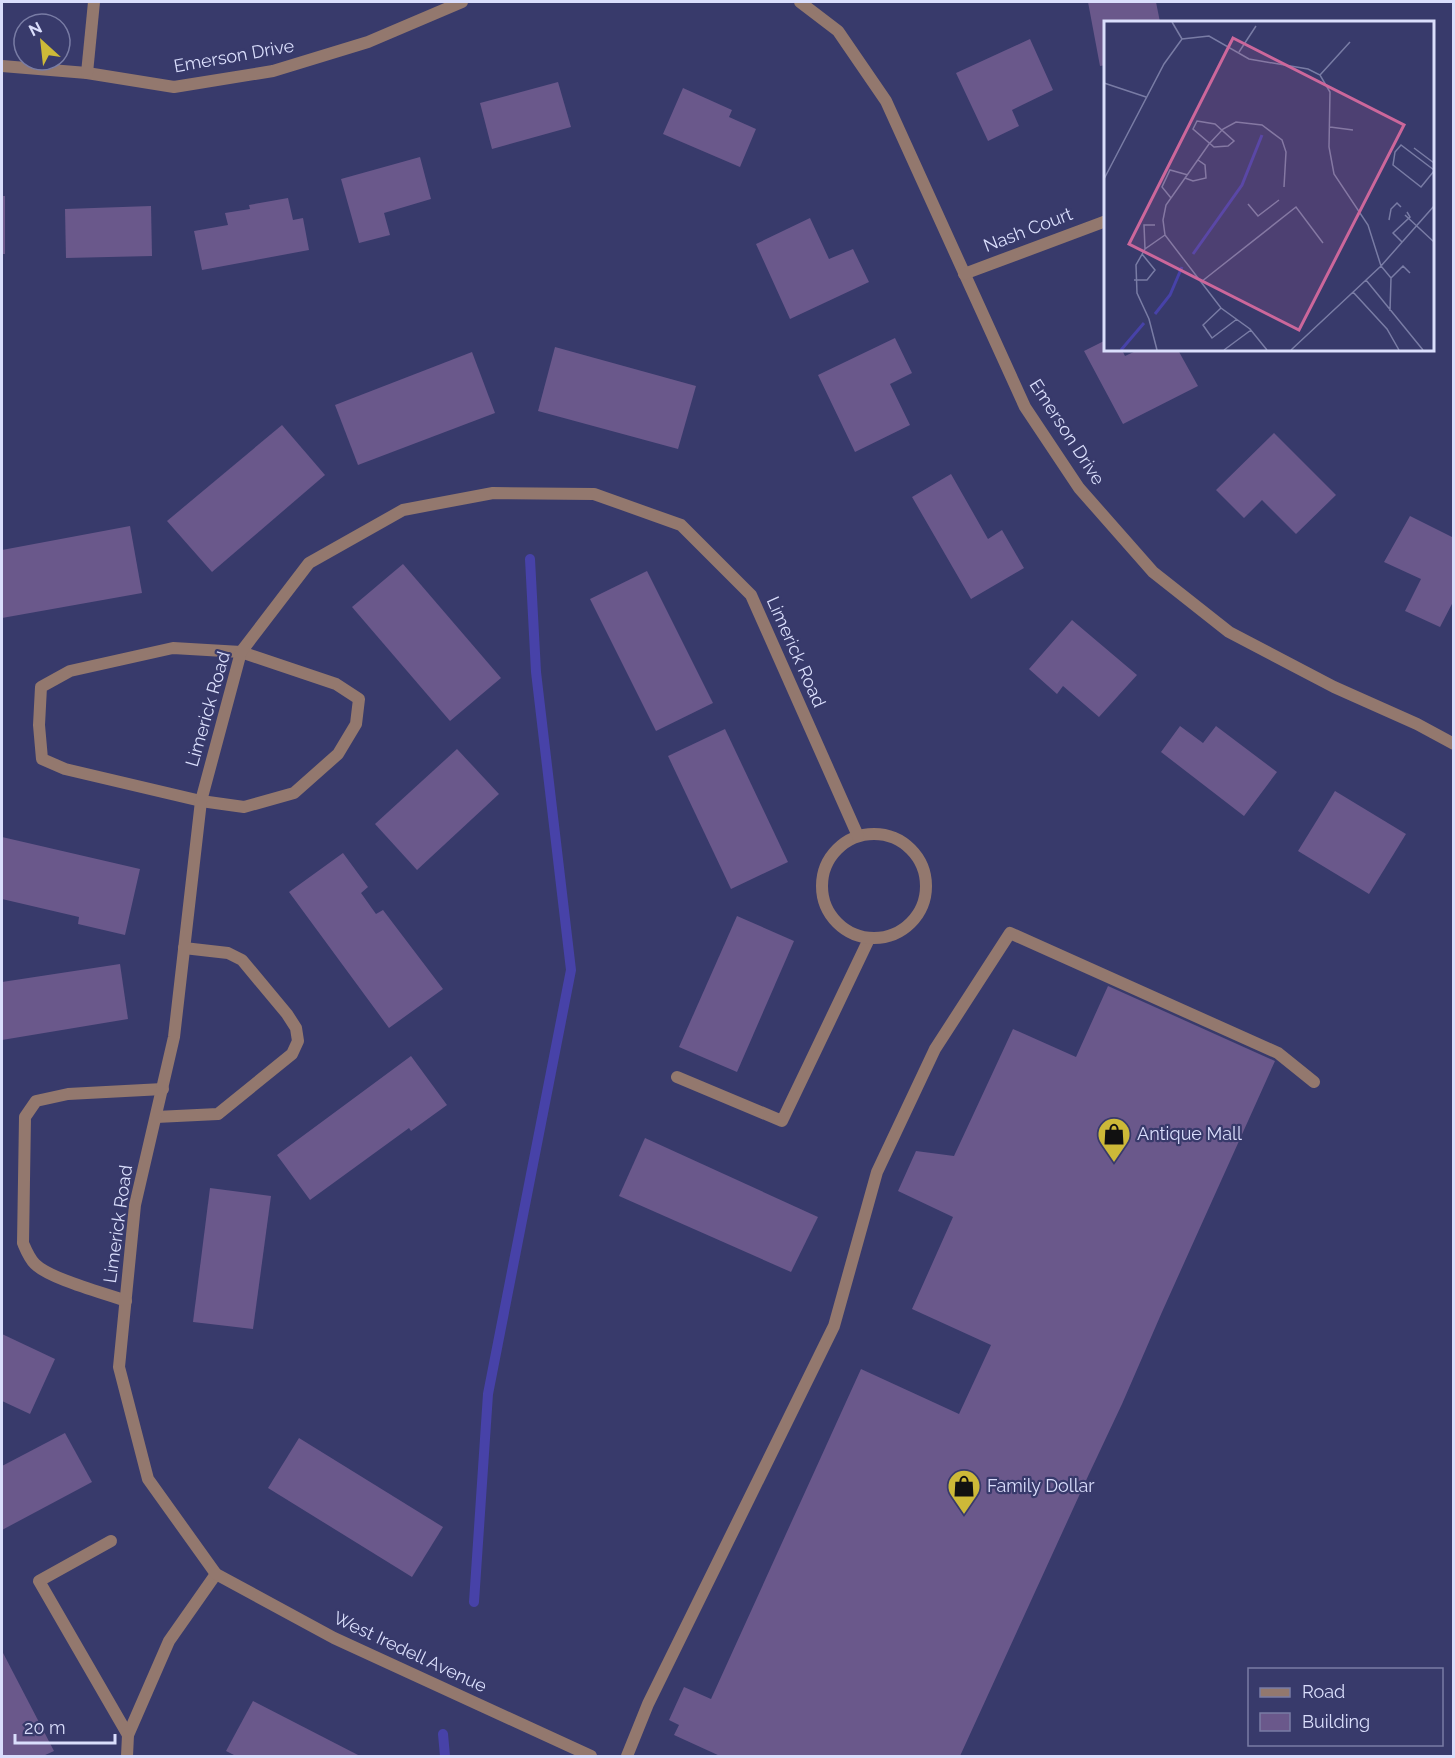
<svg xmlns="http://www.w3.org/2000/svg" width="1455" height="1758" font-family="Raleway,sans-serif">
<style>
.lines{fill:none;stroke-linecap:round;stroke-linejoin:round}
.stream{stroke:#4742a8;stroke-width:10}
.building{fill:#6a588b}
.service{stroke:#93786e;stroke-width:12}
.minor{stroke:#93786e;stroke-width:12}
.labels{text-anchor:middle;stroke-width:4.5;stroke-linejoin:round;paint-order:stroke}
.street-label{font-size:18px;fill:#dadefc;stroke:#383a6b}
.poi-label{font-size:18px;fill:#dadefc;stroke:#383a6b;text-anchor:start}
.inset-river{fill:none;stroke:#4742a8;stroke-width:3}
.inset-road{fill:none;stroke:#797ca5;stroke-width:1.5}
.view{fill:#cc679b;fill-opacity:0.15;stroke:#cc679b;stroke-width:3}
.inset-edge{fill:none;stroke:#dadefc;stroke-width:3}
</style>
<rect width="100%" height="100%" fill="#383a6b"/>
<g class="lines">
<g class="stream">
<path d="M474,1602L488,1394L571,970L536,672L530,559"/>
<path d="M443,1734L445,1756"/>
</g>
</g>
<g class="building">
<path d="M1088,2H1156L1160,22H1106V65L1100,66Z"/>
<path d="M1030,39L1053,90L1012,110L1019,126L988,141L956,73Z"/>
<path d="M558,82L571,127L492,149L480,103Z"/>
<path d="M683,88L732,110L729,117L756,129L740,167L663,134Z"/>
<path d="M420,157L431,199L384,213L390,235L359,243L341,179Z"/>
<rect x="2" y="196" width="3" height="58"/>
<path d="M288,198L293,220L303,218L309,250L202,270L194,231L228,225L225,213L250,209L249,205Z"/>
<path d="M151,206L152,256L66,258L65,209Z"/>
<path d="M810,218L829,259L853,249L869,282L790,319L756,244Z"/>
<path d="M895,338L912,373L890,384L910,425L855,452L818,375Z"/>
<path d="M1106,340V350H1122L1125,356L1138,350H1178L1198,386L1123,424L1084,351Z"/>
<path d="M555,347L696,386L678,449L538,411Z"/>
<path d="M472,352L495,413L358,465L335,405Z"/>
<path d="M282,425L325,475L212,572L167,521Z"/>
<path d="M1274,433L1336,495L1296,534L1262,500L1244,518L1216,490Z"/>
<path d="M951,474L988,539L1002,530L1024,568L971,599L912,497Z"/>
<path d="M1410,516L1454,538V600L1440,627L1405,611L1421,579L1384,562Z"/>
<path d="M130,526L142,593L2,618V550Z"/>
<path d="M403,564L501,678L450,721L352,607Z"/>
<path d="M647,571L713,703L656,731L590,599Z"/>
<path d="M1072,620L1137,675L1099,717L1063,686L1057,694L1029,669Z"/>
<path d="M1180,726L1203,743L1216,726L1277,772L1244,816L1161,752Z"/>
<path d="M725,729L788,862L731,889L668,756Z"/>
<path d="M457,749L499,794L417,870L375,824Z"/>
<path d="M1335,791L1406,834L1369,894L1298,851Z"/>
<path d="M2,837L140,869L125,935L78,924L79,917L2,899Z"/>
<path d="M343,853L368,887L361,893L376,914L383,910L443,989L389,1028L289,892Z"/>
<path d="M737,916L794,941L737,1072L679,1047Z"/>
<path d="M120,964L128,1019L2,1040V982Z"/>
<path d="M1108,986L1275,1061L1162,1312L1122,1404L1089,1474L960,1756H720L674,1735L679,1725L669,1720L684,1687L711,1699L861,1369L959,1414L991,1345L912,1309L953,1217L898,1191L916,1151L954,1156L1013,1029L1076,1057Z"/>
<path d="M411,1056L447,1105L411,1131L409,1128L310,1200L277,1155Z"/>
<path d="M645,1138L818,1217L791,1272L619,1196Z"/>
<path d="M210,1188L271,1196L253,1329L193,1322Z"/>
<path d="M2,1334L55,1359L30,1414L2,1401Z"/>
<path d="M65,1433L92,1482L2,1530V1466Z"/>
<path d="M299,1438L443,1527L412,1577L268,1488Z"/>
<path d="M2,1651L54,1751L43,1756H2Z"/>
<path d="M253,1701L360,1756H236L226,1751Z"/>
</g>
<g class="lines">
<g class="service">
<path d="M173,648L241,652L336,684L359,699L356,724L338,754L294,793L244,807L201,801L65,769L42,759L39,725L41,687L70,671Z"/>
<path d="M677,1077L782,1121L869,939"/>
<path d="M156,1117L218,1114L292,1054L298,1041L296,1028L287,1014L242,960L228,953L184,948"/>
<path d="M126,1301C104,1293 50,1279 35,1264C29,1258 26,1250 23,1243L25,1117L36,1101L68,1094L163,1089"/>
<path d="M111,1541L39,1581L128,1735"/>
<path d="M627,1756L648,1704L834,1326L877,1172L935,1049L1010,933L1278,1053L1314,1082"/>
</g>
<g class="minor">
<path d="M800,2L838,31L886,101L1025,407L1079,488L1153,572L1229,632L1334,687L1417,724L1454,744"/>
<path d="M2,66L87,73L174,87L273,71L368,42L462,2"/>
<path d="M87,73L94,2"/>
<path d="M964,274L1106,221"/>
<circle cx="874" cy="886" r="52"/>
<path d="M127,1756L128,1735L169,1641L216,1574"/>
<path d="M591,1756L334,1638L216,1574L148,1479L119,1367L135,1205L174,1037L201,801L241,652L309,563L403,510L493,493L594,494L681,525L751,595L858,836"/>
</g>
</g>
<defs>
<symbol id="shop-pin" viewBox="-11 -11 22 30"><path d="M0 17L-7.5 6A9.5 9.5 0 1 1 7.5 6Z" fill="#cdb938" stroke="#383a6b"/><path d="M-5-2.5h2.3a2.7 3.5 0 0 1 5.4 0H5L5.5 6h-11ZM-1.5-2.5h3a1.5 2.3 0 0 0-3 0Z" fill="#111"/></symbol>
</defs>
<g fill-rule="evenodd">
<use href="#shop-pin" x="1095" y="1115" width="38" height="52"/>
<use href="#shop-pin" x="945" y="1467" width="38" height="52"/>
</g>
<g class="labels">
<g class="street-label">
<text transform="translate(234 56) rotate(-10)" y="6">Emerson Drive</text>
<text transform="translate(1028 230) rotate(-21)" y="6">Nash Court</text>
<text transform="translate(1067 432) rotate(57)" y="6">Emerson Drive</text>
<text transform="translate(796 652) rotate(66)" y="6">Limerick Road</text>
<text transform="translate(208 709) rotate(-74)" y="6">Limerick Road</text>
<text transform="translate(118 1224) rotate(-82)" y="6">Limerick Road</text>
<text transform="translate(410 1652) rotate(25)" y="6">West Iredell Avenue</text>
</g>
<g class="poi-label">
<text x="1137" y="1140">Antique Mall</text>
<text x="987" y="1492">Family Dollar</text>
</g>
</g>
<g transform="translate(1104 21)">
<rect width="330" height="330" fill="#383a6b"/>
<path class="inset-river" d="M89,233L138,164L158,114M51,293L66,274L78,246M17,329L40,302"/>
<path class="inset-road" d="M68,1L78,18M135,31L152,5M216,54L246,21M0,62L42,76M93,100L111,103L130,120L124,125L110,126L89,108ZM226,106L249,109M310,127L330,142M330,149L297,124L291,131L289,144L317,166L330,150M81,157L89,160L102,157L101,144L94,139M0,158L60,43L78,18L105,15L145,38L204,48L216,54L226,71L225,126L230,153L264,204L277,245L287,257L286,290M67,177L58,166L66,149L84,154M144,183L154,195L175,179M301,194L330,221M285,199L287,188L293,182L297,186M298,221L289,212L306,196L303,191M41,228L40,204H51M287,257L299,245L306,252M30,259H43L51,249L38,233M262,259L319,329M97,261L192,186L219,222M249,271L283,308L295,329M117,287L99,304L108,317L133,298M53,329L45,298L33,272L32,244L41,228L61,214M120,329L147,309M163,329L146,308L117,287L61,214L59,199L62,184L105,123L119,108L132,101L158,104L178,119L182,131L180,166M187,329L277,245L330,185"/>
<path class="view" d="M129,17L300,104L195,309L25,223Z"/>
<rect width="330" height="330" class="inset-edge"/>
</g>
<rect width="1455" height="1758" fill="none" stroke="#dadefc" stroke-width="6"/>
<rect x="1248" y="1668" width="195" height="78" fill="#383a6b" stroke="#797ca5" stroke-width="1.5"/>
<rect x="1260" y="1688" width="30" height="9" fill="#93786e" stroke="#797ca5" stroke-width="1.5"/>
<text x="1302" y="1698" font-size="18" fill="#dadefc">Road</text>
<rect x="1260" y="1713" width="30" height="18" fill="#6a588b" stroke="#797ca5" stroke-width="1.5"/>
<text x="1302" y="1728" font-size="18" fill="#dadefc">Building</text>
<g transform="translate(42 42) rotate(333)"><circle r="28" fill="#383a6b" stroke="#797ca5" stroke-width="1.5"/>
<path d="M0-4.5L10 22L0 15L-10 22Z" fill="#cdb938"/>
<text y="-9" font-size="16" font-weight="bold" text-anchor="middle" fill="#dadefc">N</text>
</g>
<path d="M15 1734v9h100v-9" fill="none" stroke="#dadefc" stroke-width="3"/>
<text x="24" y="1734" font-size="18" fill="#dadefc" stroke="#383a6b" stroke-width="4.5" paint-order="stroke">20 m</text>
</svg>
